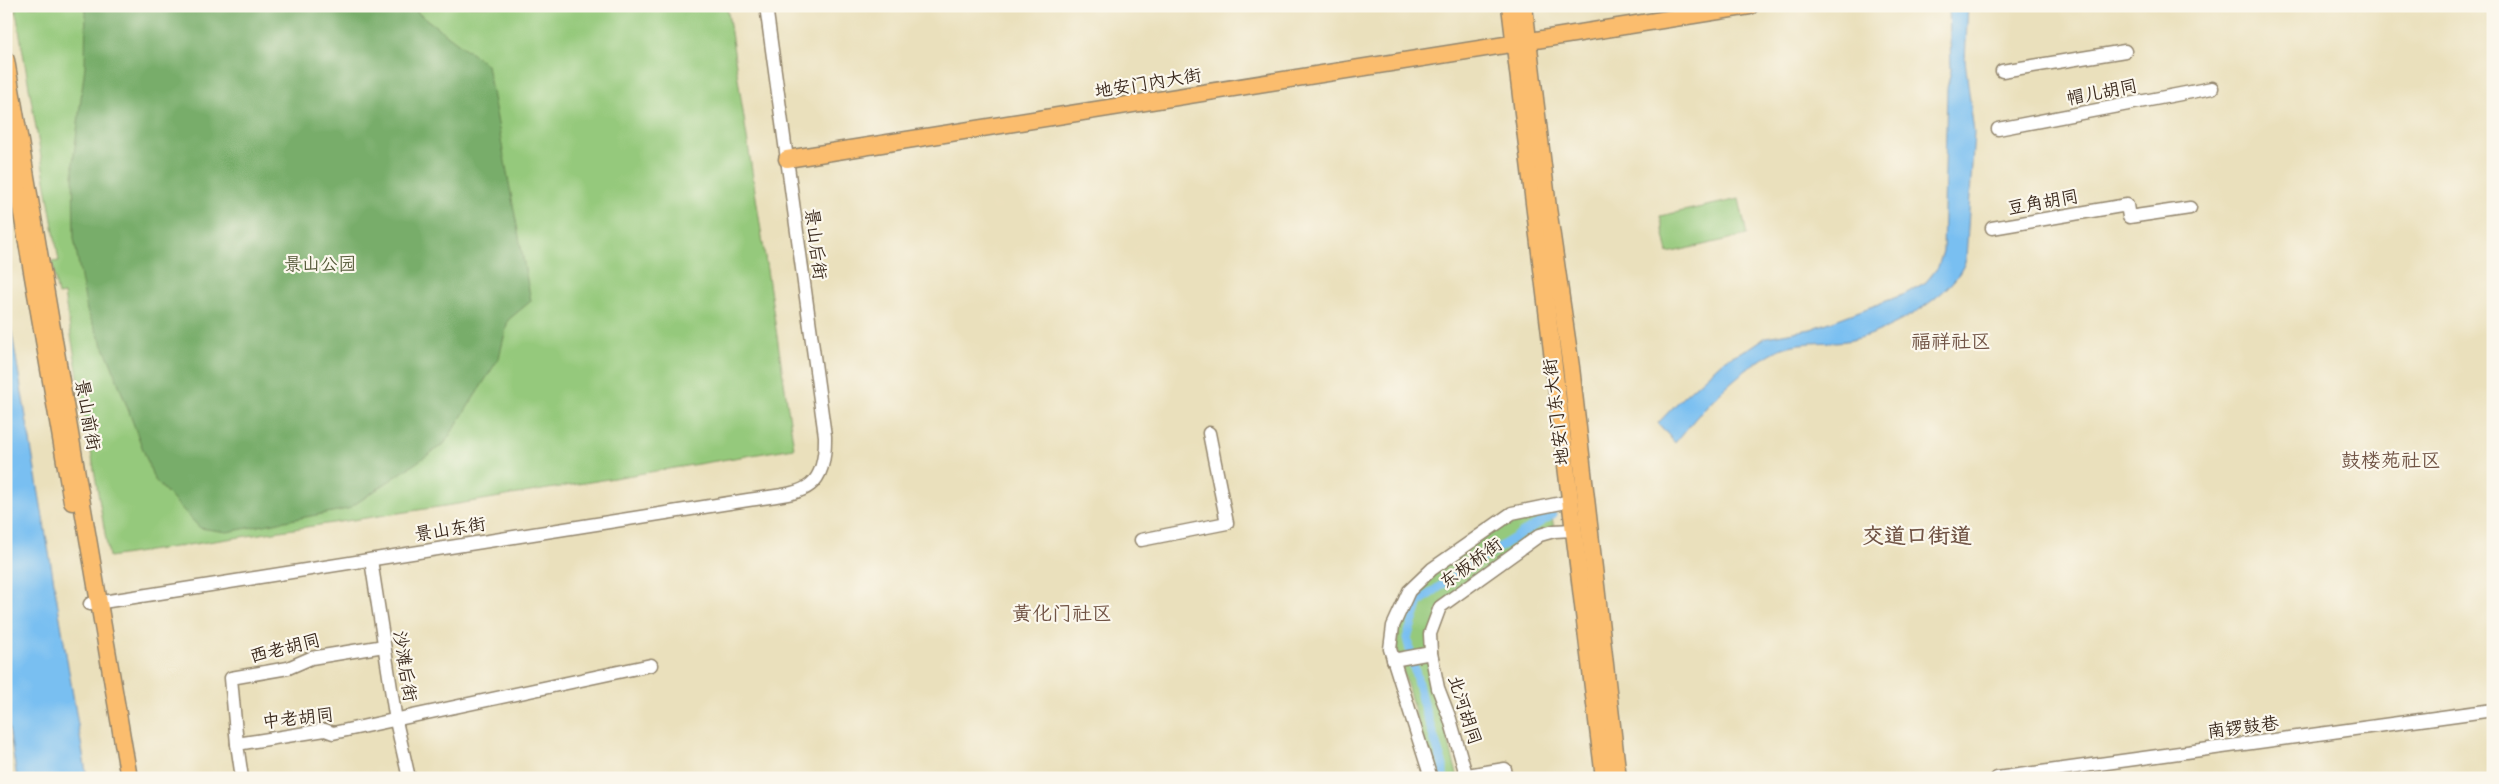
<svg xmlns="http://www.w3.org/2000/svg" width="2499" height="784" font-family="Mali,'LXGW WenKai TC',sans-serif">
<style>
.green{fill:#95c97b;stroke:#687a4c}
.forest{fill:#78ad6b;stroke:#5a6c44}
.water{fill:#79bff1;stroke:#5a7488}
.lines{fill:none;stroke-linecap:round;stroke-linejoin:round}
.canal{stroke:#79bff1;stroke-width:9}
.minor-casing{stroke:#92856d;stroke-width:15}
.major-casing{stroke:#92856d;stroke-width:19}
.minor{stroke:#fff;stroke-width:12}
.major{stroke:#fbbd6e;stroke-width:16}
.labels{text-anchor:middle;stroke-width:4.5;stroke-linejoin:round;paint-order:stroke}
.street-label{font-size:18px;fill:#3b2a1e;stroke:#fbf7ec}
.park-label{font-size:18px;fill:#565a3a;stroke:#fbf7ec}
.quarter-label{font-size:20px;fill:#705344;stroke:#fbf7ec}
.district-label{font-size:22px;font-weight:bold;fill:#705344;stroke:#fbf7ec}
</style>
<rect width="100%" height="100%" fill="#fbf7ec"/>
<filter id="ink" filterUnits="userSpaceOnUse"><feTurbulence type="fractalNoise" baseFrequency=".02" numOctaves="2"/><feDisplacementMap in="SourceGraphic" scale="10" xChannelSelector="R" yChannelSelector="G"/><feConvolveMatrix kernelMatrix="1 2 1 2 8 2 1 2 1" color-interpolation-filters="sRGB"/></filter>
<filter id="wash" filterUnits="userSpaceOnUse"><feTurbulence type="fractalNoise" baseFrequency=".0096" numOctaves="4" result="noise"/><feDisplacementMap in="SourceGraphic" scale="20" xChannelSelector="R" yChannelSelector="G"/><feGaussianBlur stdDeviation="1.12" result="paint"/><feColorMatrix in="noise" values="0 0 0 0 0 0 0 0 0 0 0 0 0 0 0 0 0 1.4 0 .05"/><feComposite in="paint" operator="in"/></filter>
<g filter="url(#wash)">
<rect width="100%" height="100%" fill="#eae0bc"/>
<g class="green">
<path d="M15,6H727L794,448L458,504L109,557L64,294L58,295L52,262L59,261Z"/>
<path d="M1739,199L1747,235L1668,253L1660,216Z"/>
<path d="M1551,511L1554,529L1443,601L1429,666L1458,778H1434L1397,650L1398,625L1406,597L1424,579L1512,519Z"/>
</g>
<path class="forest" d="M86,6H415L418,13L487,65L531,301L508,320L499,358L444,444L348,509L227,532L200,528L154,479L110,361L87,311L74,238L73,163L85,66Z"/>
<g class="water">
<path d="M1949,6H1968L1965,60L1974,133L1966,259C1956,296 1882,336 1846,341C1821,344 1794,340 1772,353C1733,375 1703,408 1675,443L1658,423L1682,398L1724,360L1751,347L1766,337L1811,329L1905,294L1926,282L1938,267L1943,251L1947,88L1951,71Z"/>
<path d="M6,298L87,778H17L6,710Z"/>
</g>
<g class="lines">
<path class="canal" d="M1443,778V766L1422,700L1407,638L1419,602L1458,573L1552,515"/>
</g>
</g>
<g filter="url(#ink)">
<g class="lines">
<defs>
<g id="minor">
<path d="M2002,71L2125,51"/>
<path d="M1998,129L2212,88"/>
<path d="M1992,228L2127,205L2129,217L2190,208"/>
<path d="M1141,540L1227,523L1209,433"/>
<path d="M371,560L396,721L409,778"/>
<path d="M90,604L748,500C798,492 826,497 825,436L766,6"/>
<path d="M1393,660L1431,653"/>
<path d="M237,744L231,678L288,668L311,658L384,646"/>
<path d="M1467,775L1505,769L1506,778"/>
<path d="M242,778L237,744L325,730L333,733L651,665"/>
<path d="M1431,778L1390,649L1393,626L1409,591L1432,569L1512,513L1571,501"/>
<path d="M1467,778L1450,719L1438,688L1431,653L1430,634L1440,607L1540,535L1554,531L1573,530"/>
<path d="M1997,778L2493,710"/>
</g>
<g id="major">
<path d="M1510,6L1604,778"/>
<path d="M1524,6L1548,208L1571,367L1618,778"/>
<path d="M6,60L129,778"/>
<path d="M7,127L72,502"/>
<path d="M787,159L1750,6"/>
</g>
</defs>
<use href="#minor" class="minor-casing"/>
<use href="#major" class="major-casing"/>
<use href="#minor" class="minor"/>
<use href="#major" class="major"/>
</g>
</g>
<g class="labels">
<g class="street-label">
<text transform="translate(1148 83) rotate(-9)" y="6">地安门内大街</text>
<text transform="translate(2102 92) rotate(-11)" y="6">帽儿胡同</text>
<text transform="translate(2043 202) rotate(-10)" y="6">豆角胡同</text>
<text transform="translate(816 244) rotate(83)" y="6">景山后街</text>
<text transform="translate(1556 412) rotate(-97)" y="6">地安门东大街</text>
<text transform="translate(88 415) rotate(80)" y="6">景山前街</text>
<text transform="translate(450 529) rotate(-9)" y="6">景山东街</text>
<text transform="translate(1471 563) rotate(-36)" y="6">东板桥街</text>
<text transform="translate(285 648) rotate(-14)" y="6">西老胡同</text>
<text transform="translate(405 666) rotate(81)" y="6">沙滩后街</text>
<text transform="translate(1465 710) rotate(72)" y="6">北河胡同</text>
<text transform="translate(298 718) rotate(-6)" y="6">中老胡同</text>
<text transform="translate(2243 727) rotate(-7)" y="6">南锣鼓巷</text>
</g>
<g class="park-label">
<text x="320" y="270">景山公园</text>
</g>
<g class="quarter-label">
<text x="1951" y="348">福祥社区</text>
<text x="2391" y="467">鼓楼苑社区</text>
<text x="1062" y="620">黄化门社区</text>
</g>
<g class="district-label">
<text x="1917" y="543">交道口街道</text>
</g>
</g>
<rect width="2499" height="784" fill="none" stroke="#fbf7ec" stroke-width="25"/>
</svg>
